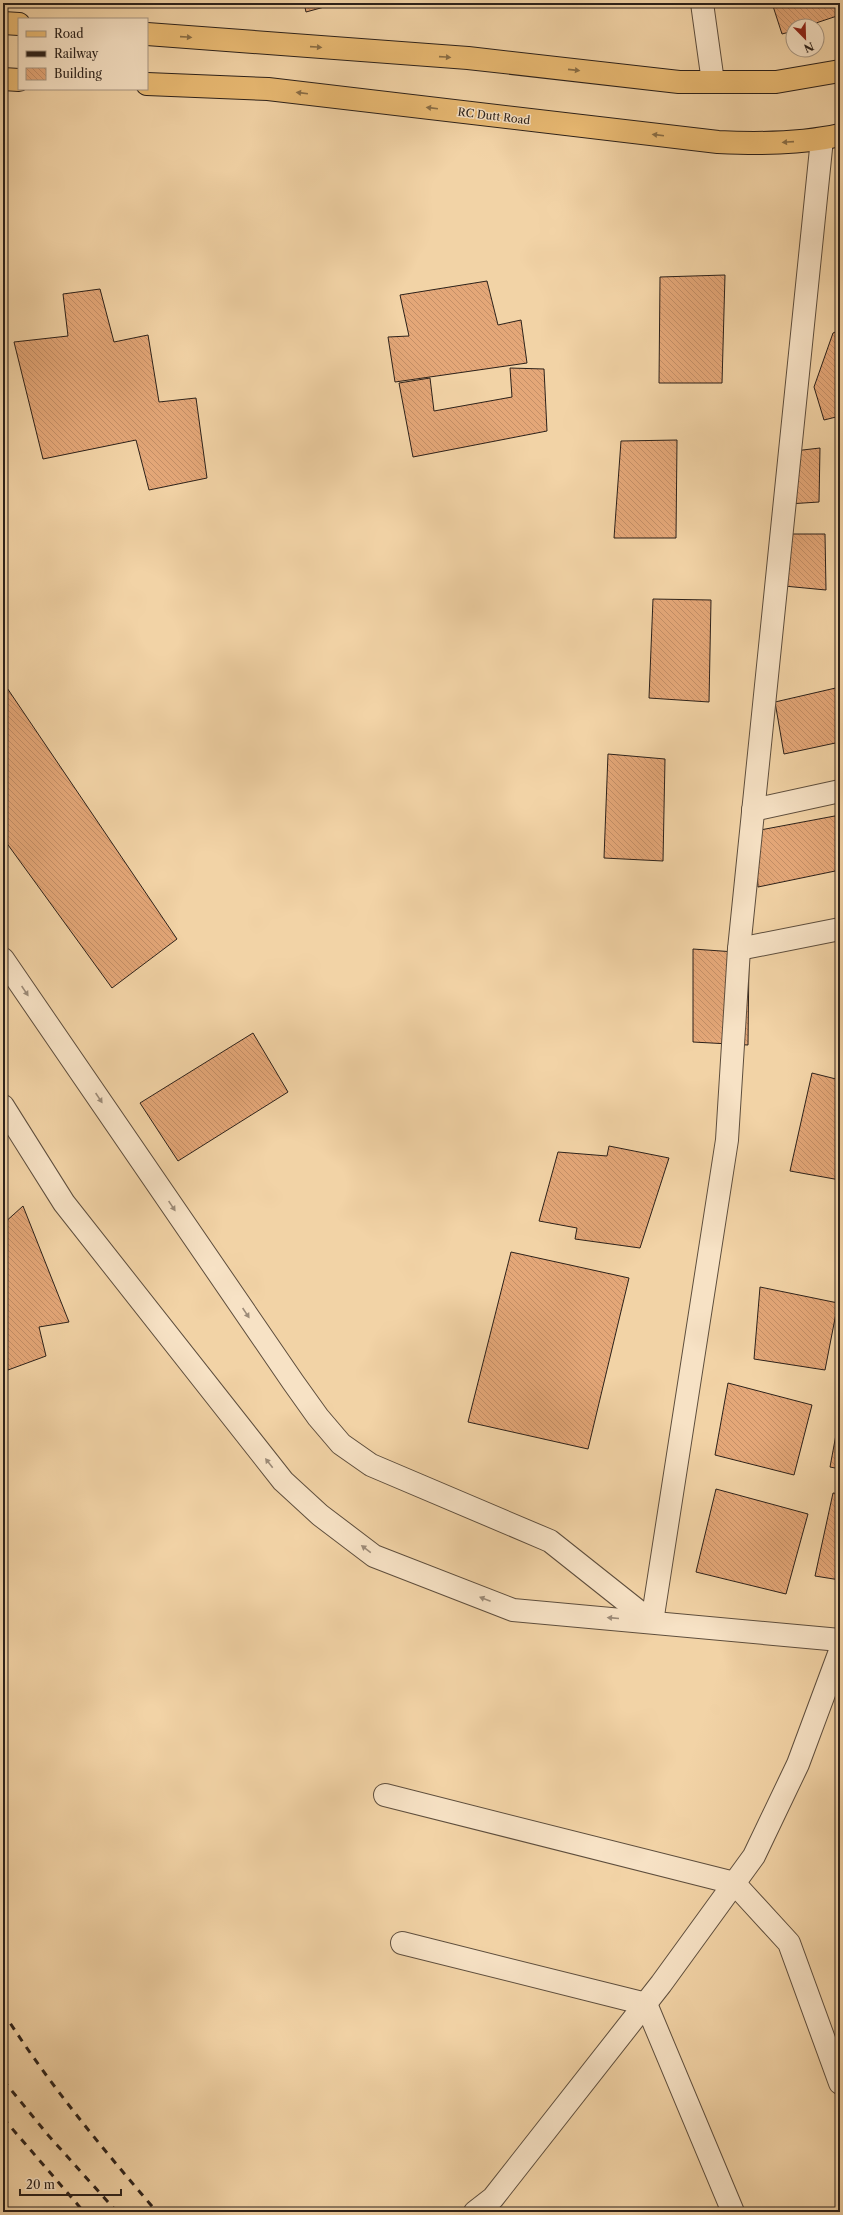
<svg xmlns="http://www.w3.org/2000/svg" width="843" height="2215" font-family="'Libre Caslon Text',serif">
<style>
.building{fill:url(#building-back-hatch);stroke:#2c211a}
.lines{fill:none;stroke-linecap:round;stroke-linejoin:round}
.minor-casing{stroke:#5e4e3d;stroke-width:24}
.major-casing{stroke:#2c211a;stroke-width:24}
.minor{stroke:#f7e2c5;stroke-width:22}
.major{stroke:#e9ba73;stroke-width:22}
.rail{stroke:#2c211a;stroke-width:3;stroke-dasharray:7 7;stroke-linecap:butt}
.oneway{fill:#8a6e46}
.oneway2{fill:#9c8b78}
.labels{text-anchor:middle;stroke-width:3;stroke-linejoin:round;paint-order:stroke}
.street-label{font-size:11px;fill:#2c211a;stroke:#f7e2c5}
</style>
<defs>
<pattern id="building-back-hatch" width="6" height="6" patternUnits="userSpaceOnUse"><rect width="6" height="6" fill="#e4a778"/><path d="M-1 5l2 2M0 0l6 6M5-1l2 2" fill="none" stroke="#c48f67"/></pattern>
</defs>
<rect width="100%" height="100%" fill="#f2d3a6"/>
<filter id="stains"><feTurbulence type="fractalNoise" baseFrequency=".005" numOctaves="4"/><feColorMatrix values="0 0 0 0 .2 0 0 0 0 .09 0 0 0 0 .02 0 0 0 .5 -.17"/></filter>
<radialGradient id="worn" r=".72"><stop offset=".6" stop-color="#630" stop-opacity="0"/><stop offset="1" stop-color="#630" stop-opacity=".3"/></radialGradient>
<g class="building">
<path d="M304,3H339L306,12Z"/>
<path d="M772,3H840V15L807,26H793V31L782,34Z"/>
<path d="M725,275L722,383H659L660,277Z"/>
<path d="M487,281L498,325L521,320L527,363L395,382L388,337L409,336L400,295Z"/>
<path d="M100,289L114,342L148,335L159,402L196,398L207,478L149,490L136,440L43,459L14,342L68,336L63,294Z"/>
<path d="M840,330V416L824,420L814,387L833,333Z"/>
<path d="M510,368L544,369L547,431L413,457L399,383L430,378L434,411L512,397Z"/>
<path d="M677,440L676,538H614L621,441Z"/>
<path d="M820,448L819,502L788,504L794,451Z"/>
<path d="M791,534H825L826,590L784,586Z"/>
<path d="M653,599L711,600L709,702L649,698Z"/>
<path d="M3,682L177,939L112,988L3,838Z"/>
<path d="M840,687V742L784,754L775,702Z"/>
<path d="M608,754L665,759L663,861L604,858Z"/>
<path d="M840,815V870L758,887L755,831Z"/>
<path d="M693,949L749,953L748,1045L693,1042Z"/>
<path d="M253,1033L288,1092L178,1161L140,1103Z"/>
<path d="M812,1073L840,1080V1180L790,1171Z"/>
<path d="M609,1146L669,1158L640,1248L575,1239L577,1228L539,1221L558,1152L607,1156Z"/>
<path d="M23,1206L69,1322L39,1327L46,1356L8,1370L3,1348V1224Z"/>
<path d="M511,1252L629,1278L588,1449L468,1422Z"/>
<path d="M760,1287L838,1303L825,1370L754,1359Z"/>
<path d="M728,1383L812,1405L794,1475L715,1455Z"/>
<path d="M840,1413V1469L830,1467Z"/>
<path d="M716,1489L808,1514L786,1594L696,1572Z"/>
<path d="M833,1493L840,1494V1580L815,1576Z"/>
</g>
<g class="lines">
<defs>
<g id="minor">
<path d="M702,3L713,82"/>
<path d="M753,810L840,791"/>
<path d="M739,949L840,929"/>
<path d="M3,959L293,1382L318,1417L341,1444L371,1465L550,1541L652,1622"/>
<path d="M3,1106L64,1203L283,1481L320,1515L374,1556L513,1610L840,1640"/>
<path d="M652,1622L727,1140L739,949L822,139"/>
<path d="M385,1795L734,1883L789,1943L840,2083"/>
<path d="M402,1943L646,2004L733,2212"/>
<path d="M475,2212L493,2198L661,1984L754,1856L798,1764L840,1651"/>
</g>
<g id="major">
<path d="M3,23L19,24"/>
<path d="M147,34L468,58L679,82H776L840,71"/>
<path d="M3,79L19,80"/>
<path d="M147,84L268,89L718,142C759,144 800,144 840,135"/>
</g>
</defs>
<use href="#minor" class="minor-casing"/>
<use href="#major" class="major-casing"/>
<use href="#minor" class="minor"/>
<use href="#major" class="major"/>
<g class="rail">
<path d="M3,2012C48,2083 102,2148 157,2212"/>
<path d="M3,2080L48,2135L117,2212"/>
<path d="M3,2118L84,2212"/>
</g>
</g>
<defs><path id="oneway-solid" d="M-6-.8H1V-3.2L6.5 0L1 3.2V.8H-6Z"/></defs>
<g class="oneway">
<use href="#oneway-solid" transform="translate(186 37) rotate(4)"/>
<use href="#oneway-solid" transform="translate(316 47) rotate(4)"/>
<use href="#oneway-solid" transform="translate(445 57) rotate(4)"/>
<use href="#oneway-solid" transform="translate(574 70) rotate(6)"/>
<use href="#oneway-solid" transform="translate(302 93) rotate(-173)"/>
<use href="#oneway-solid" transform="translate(432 108) rotate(-173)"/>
<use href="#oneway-solid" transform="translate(658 135) rotate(-173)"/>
<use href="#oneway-solid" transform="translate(788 142) rotate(176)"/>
</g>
<g class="oneway2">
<use href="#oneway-solid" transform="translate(25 991) rotate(56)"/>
<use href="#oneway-solid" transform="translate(99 1098) rotate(56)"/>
<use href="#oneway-solid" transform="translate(172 1206) rotate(56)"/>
<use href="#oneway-solid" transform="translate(246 1313) rotate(56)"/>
<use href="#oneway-solid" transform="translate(269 1463) rotate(-128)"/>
<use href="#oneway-solid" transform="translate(366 1549) rotate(-143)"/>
<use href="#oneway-solid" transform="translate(485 1599) rotate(-159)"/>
<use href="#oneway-solid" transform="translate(613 1618) rotate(-175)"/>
</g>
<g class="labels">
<g class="street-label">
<text transform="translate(494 116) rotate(7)" y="4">RC Dutt Road</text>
</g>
</g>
<rect width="843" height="2215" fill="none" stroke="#f2d3a6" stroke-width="16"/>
<rect x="4" y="4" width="835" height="2207" fill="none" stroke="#2c211a" stroke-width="2"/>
<rect x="8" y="8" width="827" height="2199" fill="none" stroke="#2c211a"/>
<rect x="18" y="18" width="130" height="72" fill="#f7e2c5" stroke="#a69581"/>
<rect x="26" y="31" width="20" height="6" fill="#e9ba73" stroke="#a69581"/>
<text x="54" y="38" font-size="12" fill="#2c211a">Road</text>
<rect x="26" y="51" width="20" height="6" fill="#2c211a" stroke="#a69581"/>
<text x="54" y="58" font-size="12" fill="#2c211a">Railway</text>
<rect x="26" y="68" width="20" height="12" fill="url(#building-back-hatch)" stroke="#a69581"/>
<text x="54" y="78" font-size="12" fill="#2c211a">Building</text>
<g transform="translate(805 38) rotate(157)"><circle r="19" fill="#f7e2c5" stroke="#a69581"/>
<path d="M0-3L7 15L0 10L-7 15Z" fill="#8f2418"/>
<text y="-6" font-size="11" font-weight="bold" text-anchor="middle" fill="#2c211a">N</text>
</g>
<path d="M20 2189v6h101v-6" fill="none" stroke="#2c211a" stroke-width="2"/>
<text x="26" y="2189" font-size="12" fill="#2c211a" stroke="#f7e2c5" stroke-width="3" paint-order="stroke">20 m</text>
<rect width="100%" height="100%" filter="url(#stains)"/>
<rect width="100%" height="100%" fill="url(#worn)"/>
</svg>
